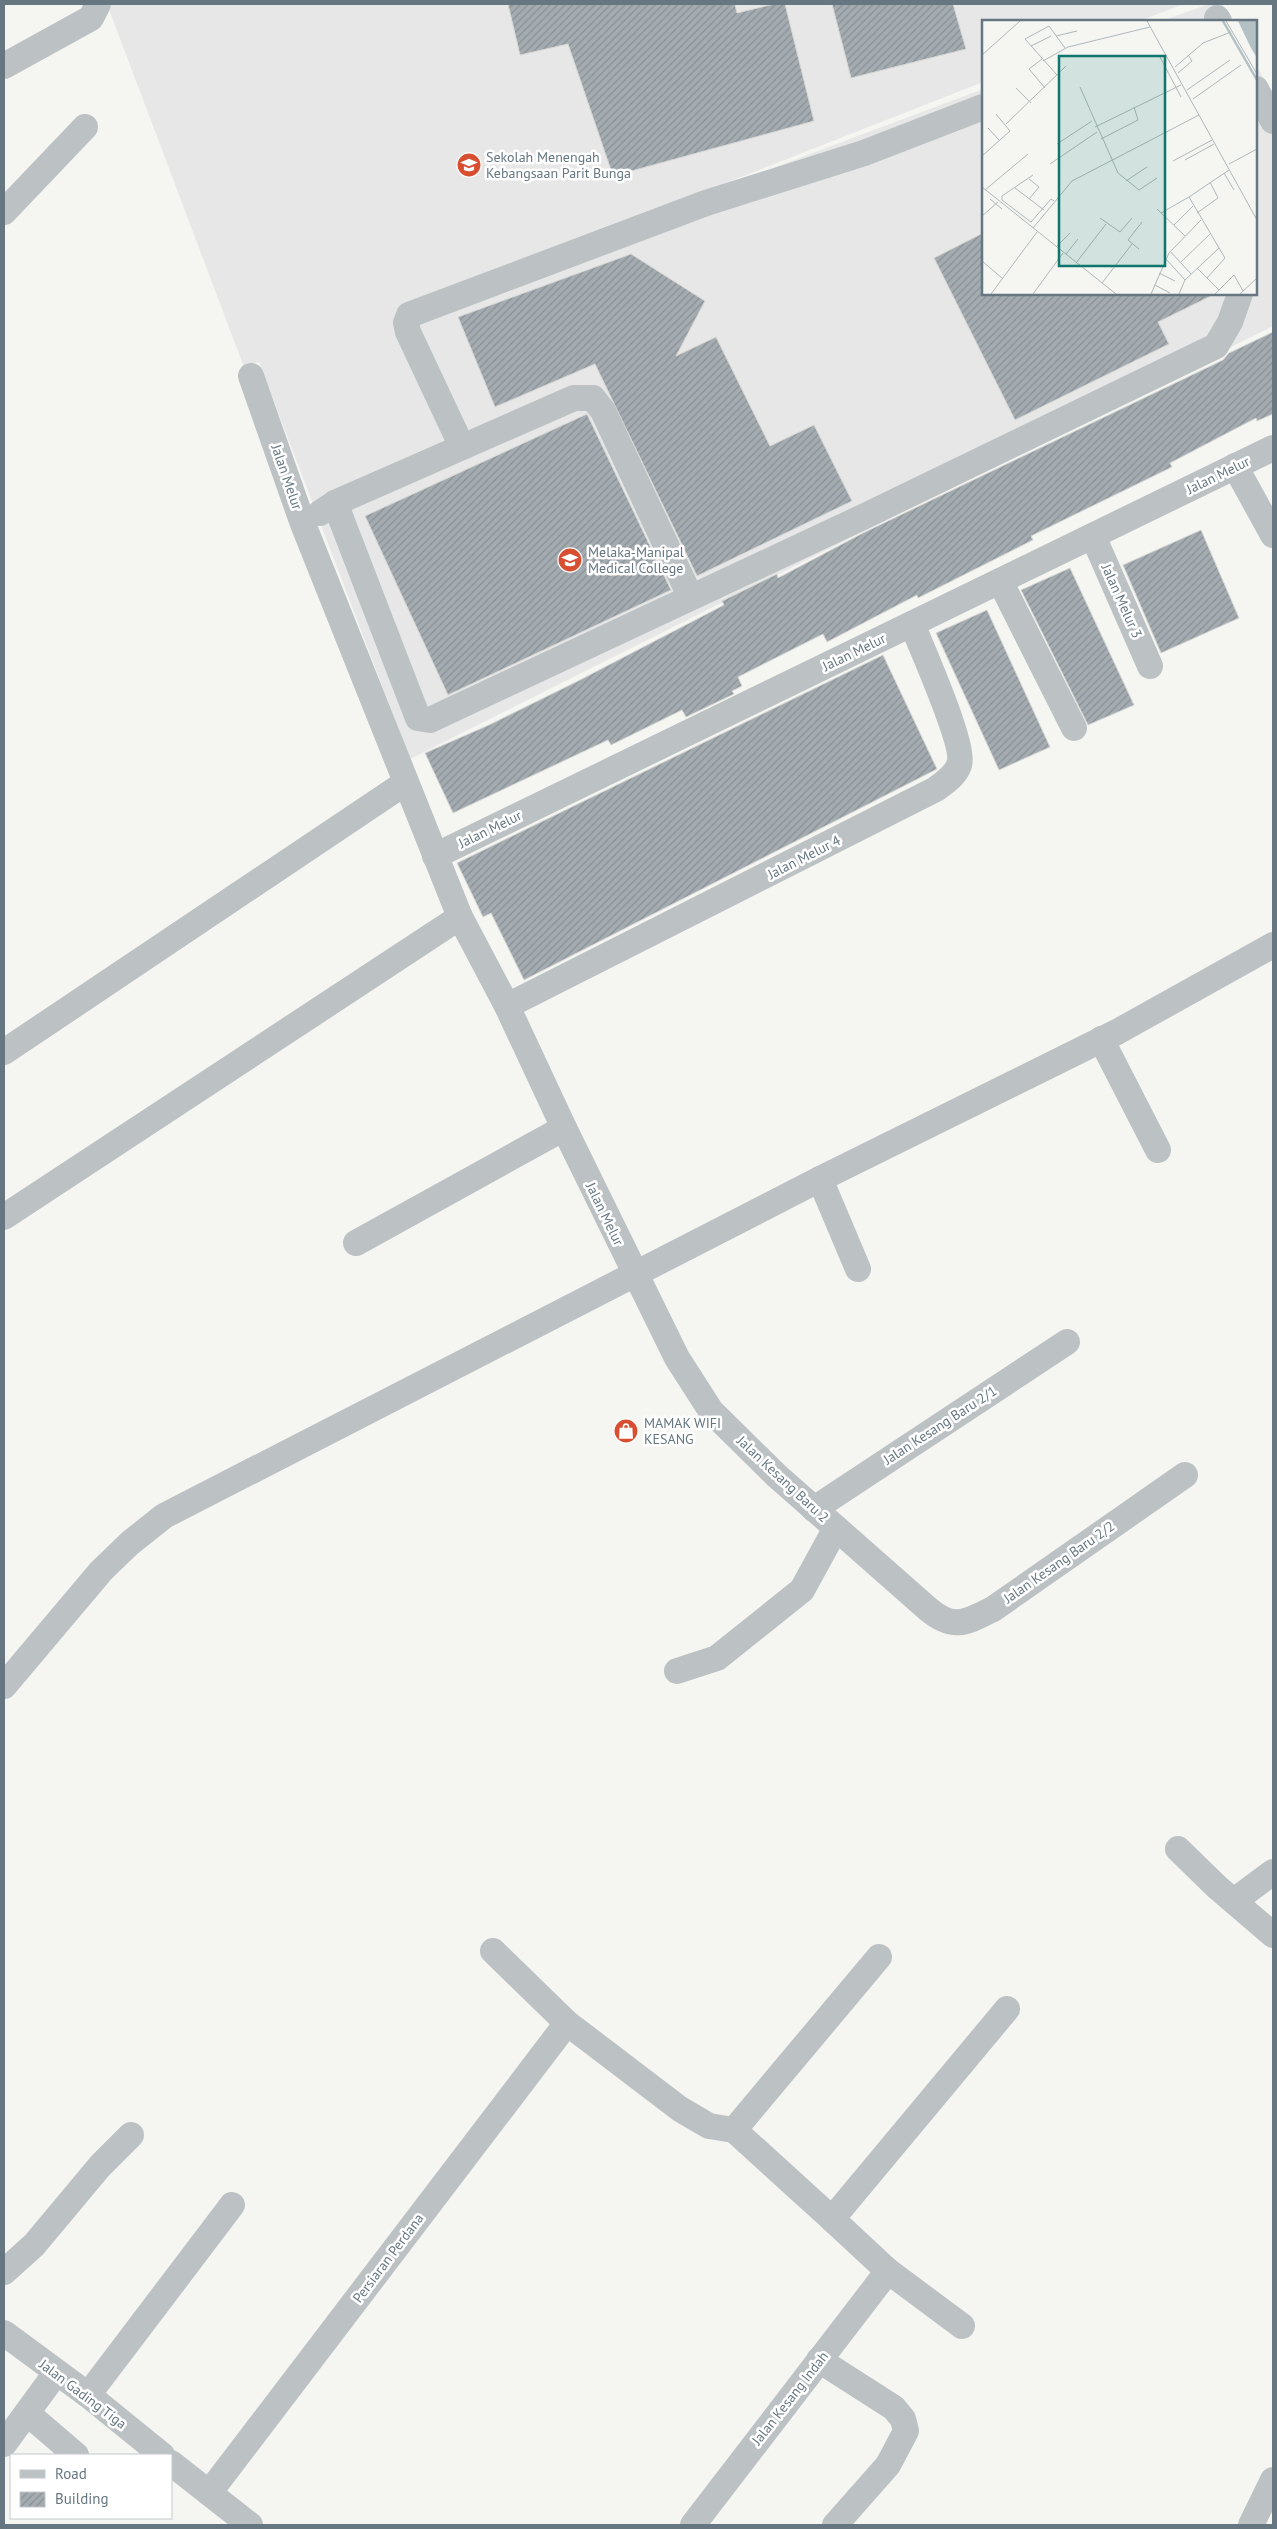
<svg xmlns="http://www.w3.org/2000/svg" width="1277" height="2529" font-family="'PT Sans',sans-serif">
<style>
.built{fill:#e6e7e6}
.building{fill:url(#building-hatch);stroke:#d7d7d5}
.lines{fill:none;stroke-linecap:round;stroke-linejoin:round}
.minor{stroke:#bcc1c4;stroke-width:26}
.labels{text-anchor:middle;stroke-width:5;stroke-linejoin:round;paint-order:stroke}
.poi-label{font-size:14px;fill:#667781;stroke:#fff;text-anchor:start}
.street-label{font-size:14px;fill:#667781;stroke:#fff}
.inset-river{fill:none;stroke:#b4c1c4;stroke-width:2.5}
.inset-road{fill:none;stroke:#afb8bb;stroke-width:1}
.view{fill:#0f766e;fill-opacity:0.15;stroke:#0f766e;stroke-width:2.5}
.inset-edge{fill:none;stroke:#667781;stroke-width:2.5}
</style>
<defs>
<pattern id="building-hatch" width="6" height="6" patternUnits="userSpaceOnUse" patternTransform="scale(1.25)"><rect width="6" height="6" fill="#a4acb1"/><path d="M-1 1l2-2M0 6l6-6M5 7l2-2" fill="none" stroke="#899195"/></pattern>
</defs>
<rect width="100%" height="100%" fill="#f5f5f2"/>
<g class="built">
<path d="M107,4H1184L1139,21H983V82L578,241L983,89V294H1256V65L1273,96V326L410,759L259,362L244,367Z"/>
<path d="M1209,4H1222L1232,21H1162Z"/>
</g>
<g class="building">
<path d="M508,4H735L737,13L774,4H785L814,121L613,176L568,44L520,55Z"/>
<path d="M832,4H953L966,49L851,78Z"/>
<path d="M983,233V294H1215L1158,322L1169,344L1015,420L934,258Z"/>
<path d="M631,254L705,301L676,356L716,337L770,446L814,425L852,501L697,576L595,364L495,407L458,317Z"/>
<path d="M1273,332V414L1257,421L1256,418L1170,463L1172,467L1031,536L1033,540L918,598L917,595L827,642L823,634L738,677L742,686L732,691L734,694L686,717L682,710L611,745L608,740L453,813L425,753L489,725L578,681L724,605L722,601L777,574L778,578L863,533L1223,360L1229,353Z"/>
<path d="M587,414L671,590L448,695L365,516Z"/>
<path d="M1201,530L1239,618L1161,653L1123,565Z"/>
<path d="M1070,568L1134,705L1088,725L1021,590Z"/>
<path d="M987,610L1050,747L999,770L936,633Z"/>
<path d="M883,655L937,769L524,980L491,913L483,917L457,863Z"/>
</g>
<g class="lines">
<g class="minor">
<path d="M1217,18L1219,21"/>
<path d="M4,66L91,18L98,4"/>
<path d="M1256,89L1273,121"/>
<path d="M4,212L85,127"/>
<path d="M251,376L303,524L460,917L507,1006L564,1128L677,1358L711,1411L777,1476L928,1609C954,1631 967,1622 993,1609L1185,1475"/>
<path d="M462,447L408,332L406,323L409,315L706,203L864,153L983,107"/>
<path d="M1235,466L1273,535"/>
<path d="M335,503L418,718L430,720L865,516L1216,346L1230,322L1240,294"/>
<path d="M320,513L335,503L574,398H593L603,411L690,596"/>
<path d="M1093,536L1150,666"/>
<path d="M1000,581L1074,728"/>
<path d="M435,856L1273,448"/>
<path d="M507,1006L936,789C945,782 955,776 959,765C966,747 921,646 912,624"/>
<path d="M1101,1039L1158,1150"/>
<path d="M4,1052L405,783"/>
<path d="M820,1179L858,1269"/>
<path d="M4,1217L460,917"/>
<path d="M356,1243L564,1128"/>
<path d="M814,1509L1067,1342"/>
<path d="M677,1671L717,1658L802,1590L836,1528"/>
<path d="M4,1686L101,1571L130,1543L164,1516L820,1179L1117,1032L1273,945"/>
<path d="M1178,1849L1217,1887L1273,1935"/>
<path d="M1234,1901L1273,1872"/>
<path d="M493,1951L567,2023L680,2109L709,2126L734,2130L879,1957"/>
<path d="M734,2130L832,2219"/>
<path d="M4,2272L34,2245L100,2166L131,2135"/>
<path d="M962,2326L888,2271L832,2219L1007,2009"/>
<path d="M4,2333L88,2395L162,2455"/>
<path d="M819,2360L894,2408L903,2419L906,2431L888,2465L835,2525"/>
<path d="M88,2395L232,2205"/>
<path d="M27,2413L76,2455"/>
<path d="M4,2444L56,2373"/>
<path d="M171,2463L250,2525"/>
<path d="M209,2493L567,2023"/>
<path d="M693,2525L888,2271"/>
<path d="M1251,2525L1273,2480"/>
</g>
</g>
<defs>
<symbol id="school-disc" viewBox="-11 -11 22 22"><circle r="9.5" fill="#d74e30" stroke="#fff"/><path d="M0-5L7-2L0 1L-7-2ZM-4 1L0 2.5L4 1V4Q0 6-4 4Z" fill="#fff"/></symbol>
<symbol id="university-disc" viewBox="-11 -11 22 22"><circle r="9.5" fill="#d74e30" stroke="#fff"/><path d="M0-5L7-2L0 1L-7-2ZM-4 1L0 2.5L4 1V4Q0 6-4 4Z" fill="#fff"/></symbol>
<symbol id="shop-disc" viewBox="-11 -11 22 22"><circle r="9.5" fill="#d74e30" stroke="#fff"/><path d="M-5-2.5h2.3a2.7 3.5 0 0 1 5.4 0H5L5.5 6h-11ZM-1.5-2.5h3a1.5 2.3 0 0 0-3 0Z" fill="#fff"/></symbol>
</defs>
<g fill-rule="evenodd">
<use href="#school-disc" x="455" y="151" width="28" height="28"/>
<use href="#university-disc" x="556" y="546" width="28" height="28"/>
<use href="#shop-disc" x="612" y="1417" width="28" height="28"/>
</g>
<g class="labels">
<g class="poi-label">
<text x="486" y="162">Sekolah Menengah<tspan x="486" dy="16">Kebangsaan Parit Bunga</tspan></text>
<text x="588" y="557">Melaka-Manipal<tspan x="588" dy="16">Medical College</tspan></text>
<text x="644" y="1428">MAMAK WIFI<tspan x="644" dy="16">KESANG</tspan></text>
</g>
<g class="street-label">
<text transform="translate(1218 475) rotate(-26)" y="5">Jalan Melur</text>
<text transform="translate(287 477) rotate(71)" y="5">Jalan Melur</text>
<text transform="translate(1122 601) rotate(66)" y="5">Jalan Melur 3</text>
<text transform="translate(854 652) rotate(-26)" y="5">Jalan Melur</text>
<text transform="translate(490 829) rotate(-26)" y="5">Jalan Melur</text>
<text transform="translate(804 857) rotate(-27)" y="5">Jalan Melur 4</text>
<text transform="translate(605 1214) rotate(64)" y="5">Jalan Melur</text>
<text transform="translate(940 1425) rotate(-33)" y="5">Jalan Kesang Baru 2/1</text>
<text transform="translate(783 1479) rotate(43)" y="5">Jalan Kesang Baru 2</text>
<text transform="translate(1059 1562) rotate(-35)" y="5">Jalan Kesang Baru 2/2</text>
<text transform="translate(388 2258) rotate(-53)" y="5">Persiaran Perdana</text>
<text transform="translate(83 2394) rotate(37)" y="5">Jalan Gading Tiga</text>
<text transform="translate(790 2398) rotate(-52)" y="5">Jalan Kesang Indah</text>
</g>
</g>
<g transform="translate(982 20)">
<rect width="275" height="275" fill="#f5f5f2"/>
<path d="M256,1H275V38L269,28Z" fill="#b4c1c4"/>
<path class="inset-river" d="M241,1L275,60"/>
<path class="inset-road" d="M165,1L275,200M244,1L275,54M74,16L95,11M49,26L69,16M0,35L38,1M178,37L199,77M60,39L47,49L63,68M61,41L86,27L168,7M193,47L221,23L249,12M196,53L210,41L206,35M75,55L43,19L67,6L83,28M98,67L136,153L157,170L175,158M34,68L49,83M205,70L248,40M211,79L259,45M24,104L84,46M113,107L199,65M6,108L17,120M119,119L156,100L152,87M75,124L110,101M0,136L28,111L14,94M203,140L232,124M191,141L230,120M68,144L115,112M247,144L275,129M242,153L252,170M51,155L20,176V180L49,202L69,179L72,181M47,159L57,167L47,179M144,161L165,147M0,167L134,274M33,168L62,190M3,170L46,134M8,179L20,189M175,189L203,216M179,193L207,177M215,193L236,178L228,162M0,196L16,182M118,198L138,212L150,198M192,205L211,186M51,208L90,161L217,95M74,227L88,213M157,229L146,220L160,202M188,231L209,254M84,234L96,219M184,239L203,260M0,241L20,258M199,242L228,214M94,243L124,204M215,248L237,270M177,253L193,261M225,258L243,238L207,177L247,150M120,263L150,224M173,265L188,273M9,274L55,212M51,274L81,233M169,274L187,233L219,200M197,274L203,260L237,228M233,274L252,255L261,271M258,274L275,258"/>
<path class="view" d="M77,36H183V246H77Z"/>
<rect width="275" height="275" class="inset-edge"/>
</g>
<rect width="1277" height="2529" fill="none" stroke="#667781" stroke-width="10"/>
<rect x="10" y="2454" width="162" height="65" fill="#ffffff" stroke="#c2c9cd"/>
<rect x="20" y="2470" width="25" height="8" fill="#bcc1c4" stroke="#c2c9cd"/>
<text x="55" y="2479" font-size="15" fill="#667781">Road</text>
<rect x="20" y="2492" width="25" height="15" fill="url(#building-hatch)" stroke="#c2c9cd"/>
<text x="55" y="2504" font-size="15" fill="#667781">Building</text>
</svg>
